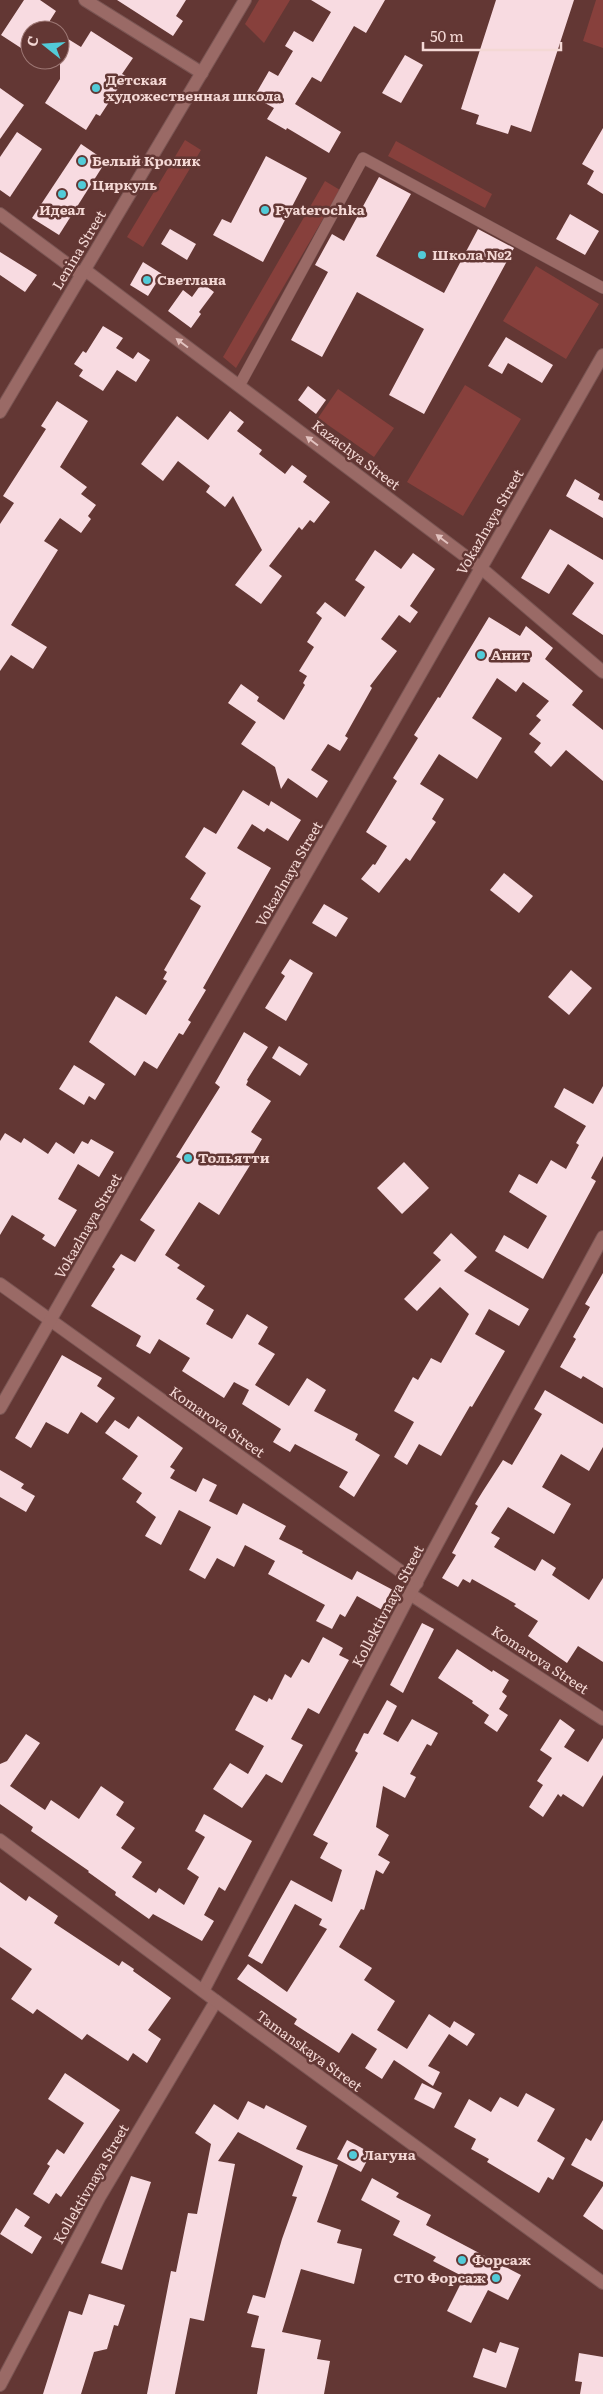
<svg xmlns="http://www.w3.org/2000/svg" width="603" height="2394" font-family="Literata,serif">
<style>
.green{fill:#87403c}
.building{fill:#f8dbe1}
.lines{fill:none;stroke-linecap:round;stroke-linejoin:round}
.lane-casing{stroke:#7a5553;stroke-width:12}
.street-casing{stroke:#7a5553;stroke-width:14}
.secondary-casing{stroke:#7a5553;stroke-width:14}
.lane{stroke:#9a6a66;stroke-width:11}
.street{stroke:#9a6a66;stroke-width:12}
.secondary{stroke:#9a6a66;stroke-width:12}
.oneway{fill:#e2c2bf}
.poi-dot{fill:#52cbd8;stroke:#633734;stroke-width:2}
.labels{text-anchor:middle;stroke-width:5;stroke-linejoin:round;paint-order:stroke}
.poi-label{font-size:14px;font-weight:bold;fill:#f4d8d5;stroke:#633734;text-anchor:start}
.street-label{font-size:14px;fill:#f4d8d5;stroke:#633734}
</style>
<rect width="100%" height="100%" fill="#633734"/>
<g class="green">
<path d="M259,0H290L264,43L245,24Z"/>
<path d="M596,0H603V48L583,41Z"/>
<path d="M185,140L201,150L143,247L127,237Z"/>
<path d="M396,141L492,194L485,208L388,156Z"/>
<path d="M325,181L340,190L236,368L223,357Z"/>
<path d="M536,266L599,304L566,359L503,321Z"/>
<path d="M465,385L521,419L463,516L407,482Z"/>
<path d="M338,389L394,428L374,457L318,418Z"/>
</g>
<g class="building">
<path d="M24,0H40L56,11L44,30H30V47L23,43L21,48L1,35Z"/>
<path d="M117,0H186L176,16L183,21L173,36Z"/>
<path d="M311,0H385L366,33L354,26L321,82L312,77L295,104L341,132L329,153L287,128L286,130L267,119L274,108L254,97L269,71L278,76L293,51L285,46L294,31L313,42L331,12Z"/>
<path d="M496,0H574L531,132L511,125L508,134L476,124L479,115L461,109Z"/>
<path d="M91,31L133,58L122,74L126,76L100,116L96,114L86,130L45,103L60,79V34L81,47Z"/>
<path d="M405,55L423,65L401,103L382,93Z"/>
<path d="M0,88L24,105L0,139Z"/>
<path d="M603,128V194L587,184L594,171L582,164Z"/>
<path d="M17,132L42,149L10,197L0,190V157Z"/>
<path d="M81,144L106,161L59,235L32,218Z"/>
<path d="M266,156L307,178L263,262L213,235L222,219L231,223Z"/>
<path d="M379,177L411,194L376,256L444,293L478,229L514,248L424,414L389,395L424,329L357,292L322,357L291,340L328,272L315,265L332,234L344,241Z"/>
<path d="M570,214L599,231L585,255L556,239Z"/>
<path d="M170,229L196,244L187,260L161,244Z"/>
<path d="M0,252L37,275L25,292L0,275Z"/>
<path d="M143,262L162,274L148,296L130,285Z"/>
<path d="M202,283L214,292L199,312L201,314L191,328L168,311L183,290L192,297Z"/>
<path d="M103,326L123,338L116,348L133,359L138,352L150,360L136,382L117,370L103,391L79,376L83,370L74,364L83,351L86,353Z"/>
<path d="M506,337L553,365L542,383L508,363L502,374L488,366Z"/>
<path d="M308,386L326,400L316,414L298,400Z"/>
<path d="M57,401L88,421L60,467L87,487L81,494L96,505L88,516L91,519L81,533L60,518L44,541L58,550L11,625L47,647L33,669L11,655L0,671V524L14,503L3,496L46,429L41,426Z"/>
<path d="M230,411L244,422L237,431L262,450L259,454L285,474L292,465L307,476L303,482L330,502L314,523L310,520L302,530L299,527L269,566L282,576L261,604L235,585L262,550L233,496L225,507L206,492L210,486L178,461L163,481L141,464L177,416L208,440Z"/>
<path d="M575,479L600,494L598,499L603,501V518L566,496Z"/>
<path d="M550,529L603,560V635L572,614L594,583L568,564L549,594L521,578Z"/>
<path d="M375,550L401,569L413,553L435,569L410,606L418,612L410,623L399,615L381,639L397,651L370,686L372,688L345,736L348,738L340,751L328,744L311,770L328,781L317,798L288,778L281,789L275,767L241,744L256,722L228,703L241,684L259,697L257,701L284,720L305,685L303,683L307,676L299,671L314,647L307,642L322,618L316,613L325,602L345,617L365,587L355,580Z"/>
<path d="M489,617L520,636L526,626L553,648L545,659L583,691L572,705L603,730V781L566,750L551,767L534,752L541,743L529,734L541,720L536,716L549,701L523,682L516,692L497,678L472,718L502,738L477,779L439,754L420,784L444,799L432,819L436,822L410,861L406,858L379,893L361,879L373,864L375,865L387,846L366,832L397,781L393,778L418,738L414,735L438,697L440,698Z"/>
<path d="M243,790L269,806L271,801L301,820L288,841L267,828L264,832L252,824L237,848L271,868L203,988L206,990L188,1020L191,1022L183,1035L179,1033L157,1069L144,1061L135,1076L89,1042L116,996L146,1015L167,981L163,979L167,972L164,970L201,906L190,899L206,873L185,857L204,827L216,834Z"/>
<path d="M504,873L533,896L519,913L490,890Z"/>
<path d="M324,904L348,918L336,937L312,923Z"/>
<path d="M290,959L313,973L286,1021L265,1008L285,976L281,973Z"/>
<path d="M571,970L592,988L569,1015L548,997Z"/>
<path d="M244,1032L268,1047L247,1080L248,1081L246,1085L271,1101L251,1132L262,1139L249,1161L252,1162L219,1215L199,1202L165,1255L180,1265L177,1268L205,1286L196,1299L214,1310L206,1324L232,1339L247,1314L268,1327L258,1344L275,1354L255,1385L289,1406L307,1378L326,1390L314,1411L358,1434L355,1440L380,1455L354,1497L339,1487L348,1472L295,1444L290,1452L273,1442L281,1429L242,1404L249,1390L234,1382L224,1398L182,1371L190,1358L159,1339L150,1354L136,1346L141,1336L91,1306L115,1269L112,1267L121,1254L135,1262L155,1230L140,1220L181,1159L176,1157L220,1087L215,1083Z"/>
<path d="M279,1046L308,1064L300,1076L272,1058Z"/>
<path d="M74,1065L105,1084L95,1100L89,1096L84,1105L59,1089Z"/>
<path d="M603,1086V1156L591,1178L596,1181L543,1279L495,1251L504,1235L528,1249L547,1216L509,1192L519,1174L537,1184L551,1160L566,1169L579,1145L576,1143L586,1126L554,1107L564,1088L593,1104Z"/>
<path d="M5,1133L21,1143L24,1138L48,1154L56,1142L74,1154L82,1141L88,1144L91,1139L114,1152L99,1177L78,1164L58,1199L77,1210L55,1247L42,1239L45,1235L12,1215L0,1235V1141Z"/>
<path d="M404,1162L429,1188L402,1214L377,1188Z"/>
<path d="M451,1233L477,1257L464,1271L529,1309L519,1326L489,1309L475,1334L505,1351L472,1407L470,1406L441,1456L419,1444L407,1465L394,1457L414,1422L394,1411L413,1377L418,1380L431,1358L441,1363L469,1314L440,1287L417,1311L404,1299L441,1260L433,1253Z"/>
<path d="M603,1273V1388L583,1376L581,1379L560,1367L576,1339L573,1337L590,1307L585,1304Z"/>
<path d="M62,1355L102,1378L97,1386L115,1398L97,1423L81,1412L68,1434L46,1422L31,1448L15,1438Z"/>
<path d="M545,1390L603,1424V1447L589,1471L561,1454L542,1487L571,1504L554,1534L508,1507L491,1533L500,1538L494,1547L535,1571L542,1559L556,1568L552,1575L589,1600L603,1578V1662L578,1646L567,1663L528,1636L538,1621L514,1606L516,1604L472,1579L470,1583L463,1579L458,1587L442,1578L456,1555L452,1553L478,1506L475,1504L483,1491L503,1460L512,1465L542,1414L534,1409Z"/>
<path d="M138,1416L183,1448L170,1467L175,1470L170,1478L196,1492L203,1478L217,1485L209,1501L237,1515L243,1503L286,1526L279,1539L303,1551L302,1553L352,1580L357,1571L393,1590L382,1610L357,1596L345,1617L340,1614L332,1629L316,1621L325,1605L268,1574L275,1561L245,1545L234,1567L217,1558L205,1579L189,1570L211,1527L179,1510L161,1545L145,1536L156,1517L136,1502L142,1493L122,1479L138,1456L105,1433L115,1420L129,1429Z"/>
<path d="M0,1470L24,1484L21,1488L35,1496L26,1512L0,1497Z"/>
<path d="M422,1623L434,1629L403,1693L390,1685Z"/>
<path d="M323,1637L343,1648L339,1655L349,1660L319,1714L308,1708L291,1739L303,1745L282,1783L266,1774L242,1808L213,1789L230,1763L248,1774L264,1746L235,1730L254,1695L267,1702L269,1698L272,1700L285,1674L291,1678L302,1659L309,1663Z"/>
<path d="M457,1649L492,1672L493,1670L509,1680L502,1692L507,1696L499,1709L508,1715L497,1732L484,1723L489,1715L472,1703L473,1701L438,1678Z"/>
<path d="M387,1700L397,1706L383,1734L398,1742L412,1719L438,1733L431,1746L427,1744L410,1774L416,1777L405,1798L383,1786L376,1827L389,1835L378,1855L390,1862L383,1874L376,1870L364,1910L361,1909L339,1947L372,1968L364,1980L395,2001L377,2030L407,2049L429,2014L450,2028L454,2021L475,2034L467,2046L449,2034L428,2066L440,2072L433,2086L394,2060L382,2079L365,2068L377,2049L352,2033L339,2053L294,2024L297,2019L237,1979L248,1964L287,1992L327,1929L319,1925L322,1919L295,1904L262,1964L248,1956L291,1880L332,1902L342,1870L320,1858L328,1843L313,1835L358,1753L355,1751L364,1733L368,1734Z"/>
<path d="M560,1719L575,1730L564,1747L588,1762L603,1738V1775L583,1807L563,1794L561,1797L558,1794L543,1817L529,1807L543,1785L537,1781L552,1758L540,1750Z"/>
<path d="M26,1734L40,1743L10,1786L45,1810L51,1800L79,1819L101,1786L124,1802L116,1815L135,1828L121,1848L142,1862L132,1877L156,1893L159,1888L184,1905L199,1877L187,1869L205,1837L195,1831L204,1814L252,1841L225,1891L219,1887L204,1915L214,1921L202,1941L153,1914L149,1919L115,1895L116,1892L88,1872L89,1871L31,1831L33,1827L0,1804V1764L7,1761Z"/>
<path d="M0,1882L26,1901L29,1896L58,1916L54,1923L119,1966L122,1961L134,1969L133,1971L171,1998L148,2030L161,2039L147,2063L133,2053L128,2061L87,2034L82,2040L37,2009L33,2014L11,1999L32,1969L0,1947Z"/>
<path d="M65,2073L120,2110L61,2197L56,2193L49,2204L33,2194L50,2166L47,2164L57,2149L64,2154L84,2123L48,2099Z"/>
<path d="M422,2083L442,2093L434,2109L414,2099Z"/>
<path d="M526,2093L555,2109L537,2141L565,2158L553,2180L548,2177L539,2193L487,2162L489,2159L471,2149L476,2139L454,2127L469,2099L491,2112L500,2097L518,2107Z"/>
<path d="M248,2101L264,2109L266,2105L307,2126L296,2149L338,2165L317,2222L341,2230L337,2243L362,2249L354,2284L301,2269L282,2332L321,2340L317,2359L330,2361L324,2394H257L265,2349L251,2347L259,2316L247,2313L253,2295L265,2298L282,2239L297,2197L292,2196L303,2166L238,2132L218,2161L235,2164L204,2321L190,2318L175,2394H147L171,2271L176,2272L188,2213L197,2214L211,2144L195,2133L214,2104L238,2120Z"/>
<path d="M603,2120V2182L571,2165L586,2138L591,2141Z"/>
<path d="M347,2140L371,2153L361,2172L337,2159Z"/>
<path d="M131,2176L151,2182L122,2270L101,2263Z"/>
<path d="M372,2178L399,2193L396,2197L431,2215L426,2225L521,2275L508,2300L488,2290L471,2323L447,2311L464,2277L433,2261L436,2257L393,2235L400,2221L361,2200Z"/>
<path d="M603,2186V2230L583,2216Z"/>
<path d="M16,2208L30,2217L24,2226L42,2237L32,2254L0,2234Z"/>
<path d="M89,2294L125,2305L118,2326L114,2325L107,2349L94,2352L81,2394H43L69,2311L82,2315Z"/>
<path d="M500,2342L519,2348L506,2388L473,2377L483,2348L496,2353Z"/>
<path d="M579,2353L603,2357V2394H580L582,2382L575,2381Z"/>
</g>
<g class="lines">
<defs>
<path id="lane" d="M239,386L363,158L603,288"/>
<g id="street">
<path d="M85,0L202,73"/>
<path d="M0,214L82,275"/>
<path d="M85,270L481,568L603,672"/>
<path d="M0,1284L417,1583"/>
<path d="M0,1408L603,355"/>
<path d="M410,1594L603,1719"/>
<path d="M203,1991L410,1594L603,1237"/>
<path d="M0,2385L99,2198L216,2001"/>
</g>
<g id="secondary">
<path d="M0,412L245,0"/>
<path d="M0,1840L216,2001L603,2283"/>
</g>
</defs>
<use href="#lane" class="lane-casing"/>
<use href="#street" class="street-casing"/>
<use href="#secondary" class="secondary-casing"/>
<use href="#lane" class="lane"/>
<use href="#street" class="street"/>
<use href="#secondary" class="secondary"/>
</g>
<defs><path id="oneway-solid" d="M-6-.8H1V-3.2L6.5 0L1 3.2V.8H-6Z" transform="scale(1.25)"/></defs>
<g class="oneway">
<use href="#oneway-solid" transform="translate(182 343) rotate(-143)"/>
<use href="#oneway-solid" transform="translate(312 441) rotate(-143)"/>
<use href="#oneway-solid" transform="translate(442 539) rotate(-143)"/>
</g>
<g class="poi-dot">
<circle cx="96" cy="88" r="5"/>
<circle cx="82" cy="161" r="5"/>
<circle cx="82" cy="185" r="5"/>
<circle cx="62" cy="194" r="5"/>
<circle cx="265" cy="210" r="5"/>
<circle cx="422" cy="255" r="5"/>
<circle cx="147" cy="280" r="5"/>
<circle cx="481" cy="655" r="5"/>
<circle cx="188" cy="1158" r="5"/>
<circle cx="353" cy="2155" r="5"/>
<circle cx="462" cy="2260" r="5"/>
<circle cx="496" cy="2278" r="5"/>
</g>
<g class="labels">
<g class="poi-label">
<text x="106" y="85">Детская<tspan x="106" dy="16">художественная школа</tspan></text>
<text x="92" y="166">Белый Кролик</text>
<text x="92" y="190">Циркуль</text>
<text x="62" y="215" text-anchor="middle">Идеал</text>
<text x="275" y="215">Pyaterochka</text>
<text x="432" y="260">Школа №2</text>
<text x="157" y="285">Светлана</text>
<text x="491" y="660">Анит</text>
<text x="198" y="1163">Тольятти</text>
<text x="363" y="2160">Лагуна</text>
<text x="472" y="2265">Форсаж</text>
<text x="486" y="2283" text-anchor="end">СТО Форсаж</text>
</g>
<g class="street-label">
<text transform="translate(79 250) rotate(-59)" y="5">Lenina Street</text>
<text transform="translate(356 455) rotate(37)" y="5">Kazachya Street</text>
<text transform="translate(490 522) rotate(-60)" y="5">Vokazlnaya Street</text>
<text transform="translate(289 874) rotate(-60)" y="5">Vokazlnaya Street</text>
<text transform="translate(88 1226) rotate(-60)" y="5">Vokazlnaya Street</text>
<text transform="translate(217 1422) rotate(35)" y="5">Komarova Street</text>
<text transform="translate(388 1606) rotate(-62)" y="5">Kollektivnaya Street</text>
<text transform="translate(540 1660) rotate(33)" y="5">Komarova Street</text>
<text transform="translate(309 2051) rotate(36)" y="5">Tamanskaya Street</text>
<text transform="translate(91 2184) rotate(-60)" y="5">Kollektivnaya Street</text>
</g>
</g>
<g transform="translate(45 45) rotate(287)"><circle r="24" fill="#633734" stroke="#9d7774"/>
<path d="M0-4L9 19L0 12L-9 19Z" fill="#52cbd8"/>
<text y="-8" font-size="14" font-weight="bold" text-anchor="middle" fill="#f4d8d5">С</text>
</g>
<path d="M423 42v8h138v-8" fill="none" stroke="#f4d8d5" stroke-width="2.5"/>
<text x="430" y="42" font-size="15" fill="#f4d8d5" stroke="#633734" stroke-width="4" paint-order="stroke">50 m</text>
</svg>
